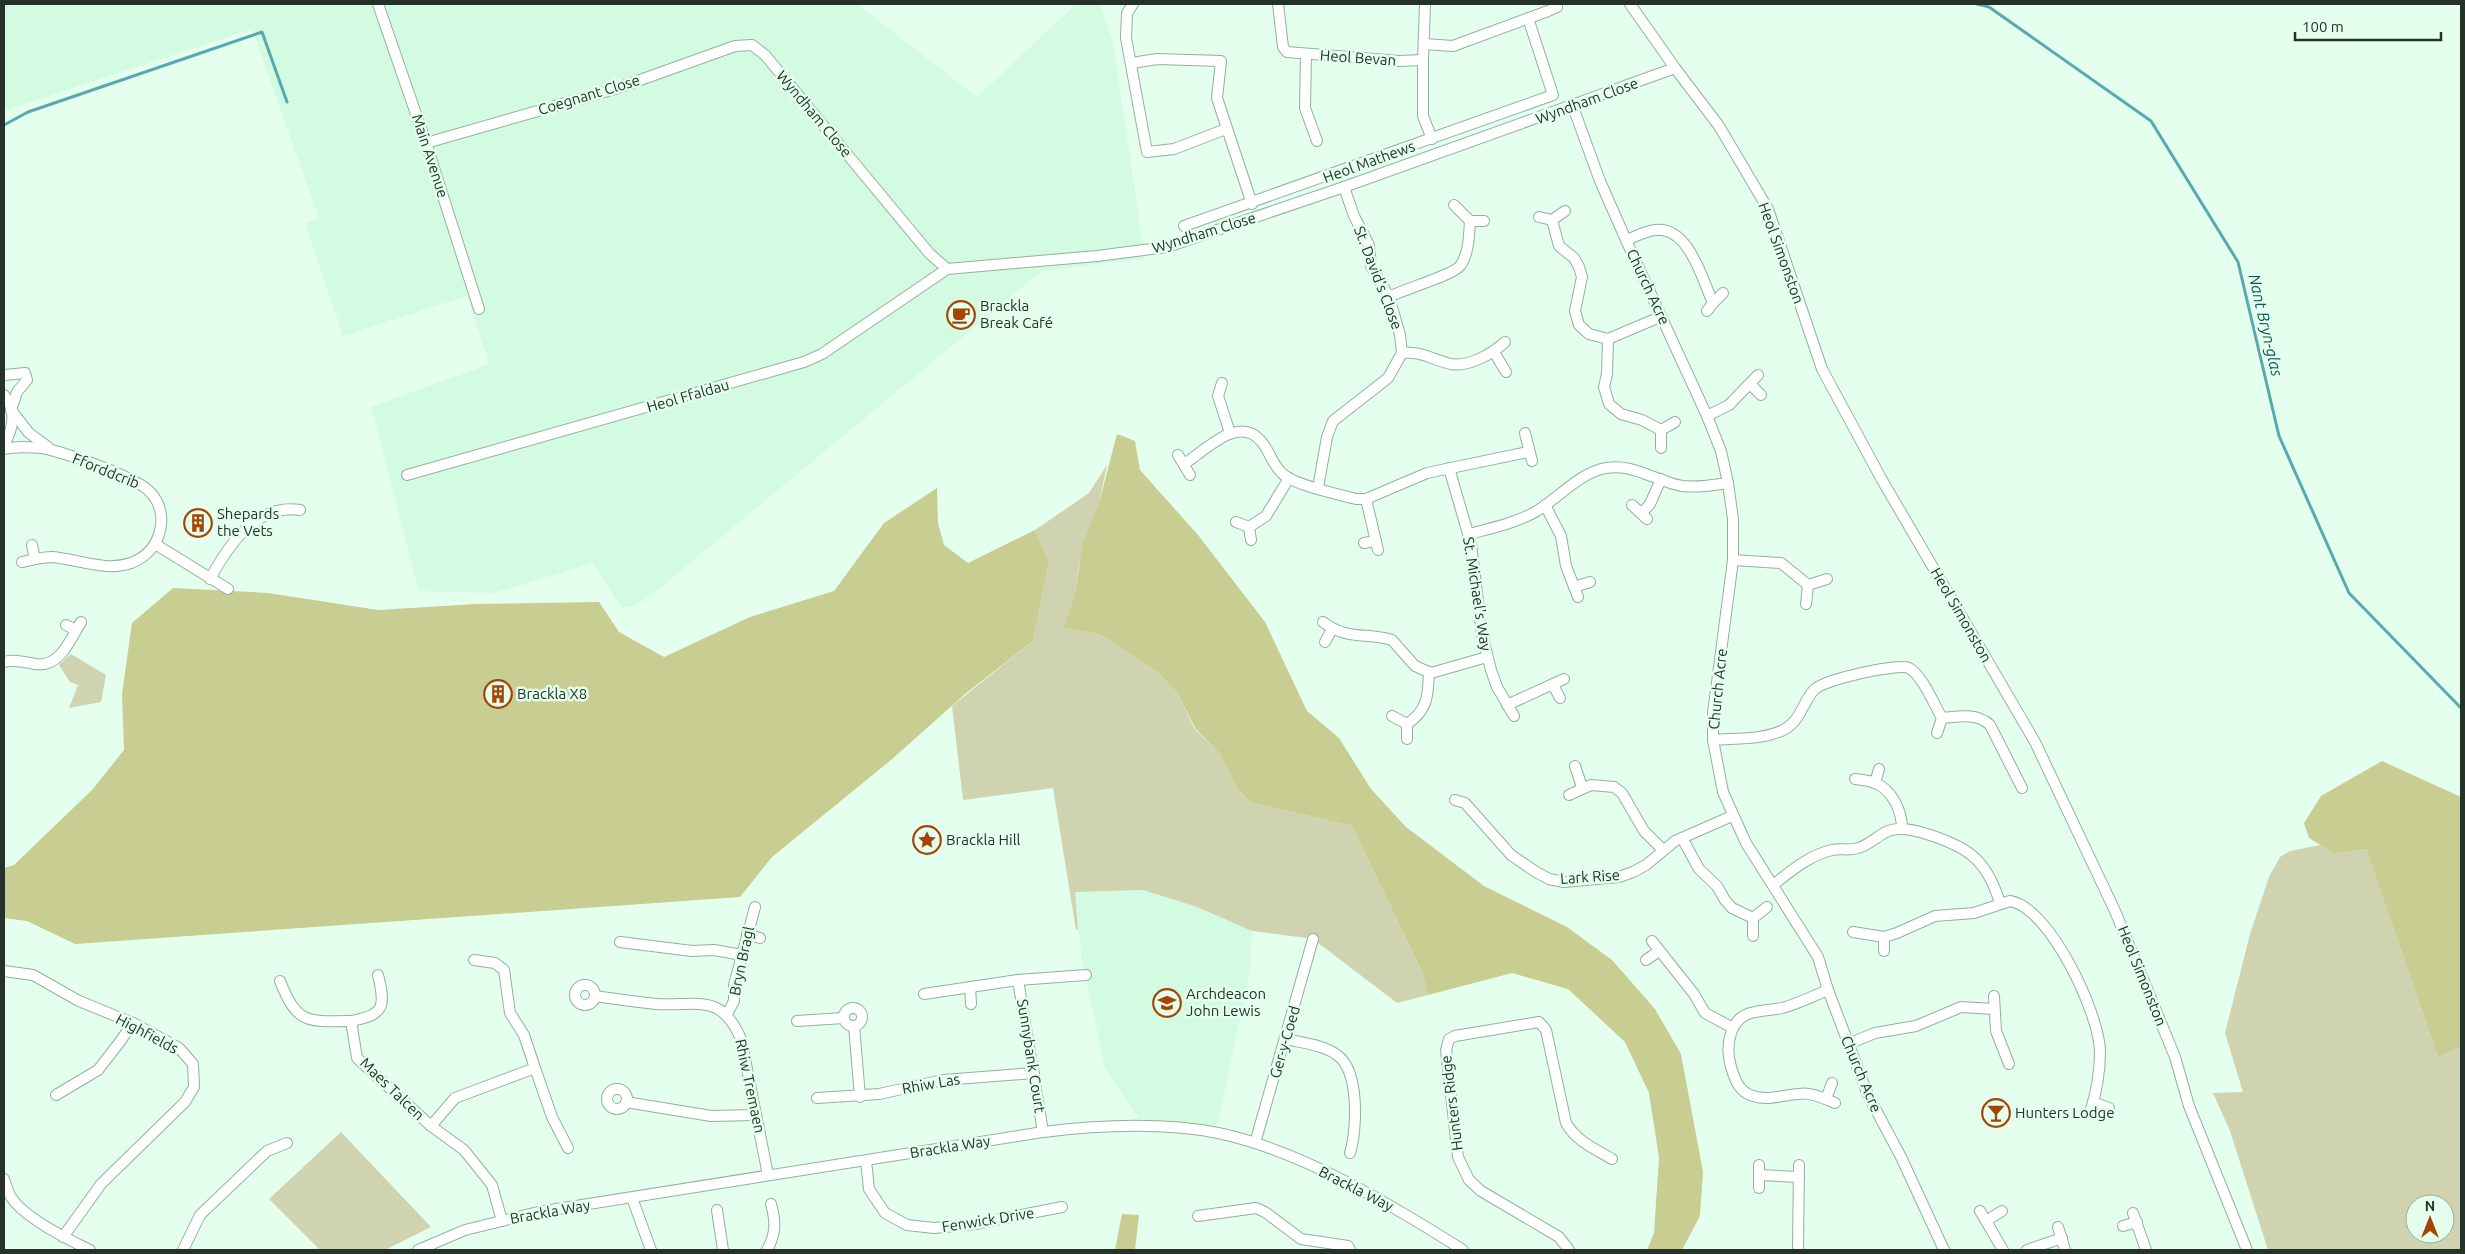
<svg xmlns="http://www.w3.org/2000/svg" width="2465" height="1254" font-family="Ubuntu,sans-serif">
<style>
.built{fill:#d3fbe1}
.green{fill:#cfd3af;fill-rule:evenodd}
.forest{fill:#c8cd91}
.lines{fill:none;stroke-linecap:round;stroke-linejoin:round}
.stream{stroke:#59a9af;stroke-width:3}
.minor-casing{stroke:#92b19d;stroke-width:12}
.minor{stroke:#fff;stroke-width:10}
.labels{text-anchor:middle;stroke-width:5;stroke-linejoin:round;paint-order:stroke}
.street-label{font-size:15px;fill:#25322a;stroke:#e4ffed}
.poi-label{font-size:15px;fill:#25322a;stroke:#e4ffed;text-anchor:start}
.water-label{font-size:16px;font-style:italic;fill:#0c5459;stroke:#e4ffed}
</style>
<rect width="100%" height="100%" fill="#e4ffed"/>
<g class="built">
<path d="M4,4H859L861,7L977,97L1076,4H1100L1113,43L1145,259L1042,271L654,593L634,606L622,608L593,563L494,593L419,591L371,407L489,364L467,296L343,336L305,223L319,218L252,29L4,111Z"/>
<path d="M1143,890L1197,907L1252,931L1250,972L1217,1126L1139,1119L1105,1068L1082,960L1074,892Z"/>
</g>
<g class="green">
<path d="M1107,465L1099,503L1079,565L1075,593L1063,628L1098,634L1123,649L1158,672L1178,694L1194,728L1219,753L1238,790L1250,802L1352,826L1422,972L1428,995L1397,1003L1313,939L1252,931L1197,907L1143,890L1075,892L1078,929L1076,930L1053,788L963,800L952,706L1033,641L1049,562L1035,530L1089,493Z"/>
<path d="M71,654L106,675L101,702L69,708L78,685L70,682L59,665Z"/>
<path d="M2320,845L2335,854L2366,849L2438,1057L2461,1045V1250H2268L2230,1131L2213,1093L2243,1092L2225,1033L2250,934L2269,877L2280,857L2290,851ZM2415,1204H2445V1234H2415Z"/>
<path d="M341,1132L431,1227L385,1250H320L269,1199Z"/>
</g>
<g class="forest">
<path d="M1117,434L1135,441L1140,470L1198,535L1265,622L1307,711L1339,738L1371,789L1406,827L1484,886L1567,927L1612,960L1655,1009L1681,1054L1703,1172L1700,1216L1682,1250H1647L1654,1233L1659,1158L1649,1093L1625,1042L1568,989L1512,973L1428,995L1422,972L1352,826L1250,802L1238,790L1219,753L1195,728L1178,694L1158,672L1123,649L1098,634L1063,628L1075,593L1083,543L1099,503Z"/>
<path d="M937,488L938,523L944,545L968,563L1035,530L1049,562L1033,641L965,694L891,760L772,857L740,897L75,944L27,921L4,918V868L14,865L93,789L124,750L122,694L132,623L173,588L268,593L378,610L476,604L599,602L619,632L664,657L750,617L834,591L884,523Z"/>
<path d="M2382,761L2461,797V1046L2438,1057L2366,849L2335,854L2309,838L2304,823L2321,796Z"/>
<path d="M1122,1214L1139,1215L1135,1250H1115Z"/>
</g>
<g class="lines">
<g class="stream">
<path d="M1977,4L1989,7L2151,121L2238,262L2279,436L2349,593L2461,708"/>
<path d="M4,125L28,112L262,32L287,102"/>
</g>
<defs>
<g id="minor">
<path d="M378,4L426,143L479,309"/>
<path d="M1133,4L1127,13L1126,38L1147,152L1174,149L1226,129"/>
<path d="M1278,4L1283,47L1287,52L1399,61L1423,60L1425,4"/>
<path d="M1630,4L1675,68L1719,126L1768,209L1822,369L1882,480L2035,742L2115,911L2175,1057L2189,1106L2247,1250"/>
<path d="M1424,44L1453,46L1548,11L1557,7L1556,4"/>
<path d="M1306,54L1305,108L1317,141"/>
<path d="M1423,60V116L1432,139"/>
<path d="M1132,63L1157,59L1221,61L1217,98L1252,204"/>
<path d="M1573,107L1600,181L1626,240L1707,416L1721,451L1728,483L1733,519V560L1713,713V740L1723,792L1746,843L1818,957L1828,990L1868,1095L1901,1157L1944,1250"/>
<path d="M426,143L615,89L735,46L752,45L765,55L929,253L947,269L1097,256L1167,247L1344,187L1675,68"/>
<path d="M1454,205L1470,221H1484"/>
<path d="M1565,211L1552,220L1559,246L1574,258L1579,267L1582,277L1575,311L1579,325L1589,334L1608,339L1660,317"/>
<path d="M1539,217L1552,220"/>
<path d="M1184,226L1553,95L1528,18"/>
<path d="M1626,240C1635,237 1645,231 1655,230C1689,226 1702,279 1713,303L1707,311"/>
<path d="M1389,297C1404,289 1453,275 1460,266C1469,254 1469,235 1470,221"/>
<path d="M1713,303L1723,293"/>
<path d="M1608,339L1607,374L1604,387L1609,404L1621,414L1642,420L1661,430V448"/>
<path d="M1494,352L1506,372"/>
<path d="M1402,353C1423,351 1432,360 1451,364C1469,367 1492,354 1505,342"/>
<path d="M4,375L25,373L27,380L17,392L11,410"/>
<path d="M1222,383L1218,396L1230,433"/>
<path d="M1750,384L1761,395"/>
<path d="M4,395C17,410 13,429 4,445"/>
<path d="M11,410L29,433L48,447"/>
<path d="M1707,416L1729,405L1758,375"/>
<path d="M1661,430L1675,422"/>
<path d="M1525,433L1532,461"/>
<path d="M4,449C16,446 29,447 42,448C63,452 137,477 150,492C161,503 164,520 159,534C155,548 144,558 131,563C105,572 78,559 52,557C42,557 32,560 22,562"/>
<path d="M1178,455L1190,475"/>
<path d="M1184,464C1204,452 1237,415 1260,440C1270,450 1272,466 1284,475C1298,486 1337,494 1356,499H1366L1427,473L1528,452"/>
<path d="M1449,468L1471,544L1482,634L1491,670L1497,687L1514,716"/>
<path d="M407,475L804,362L822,354L947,269"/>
<path d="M1318,488L1327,437L1333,421L1388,378L1402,353L1400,335L1389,297L1371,266L1369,245L1354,216L1344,187"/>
<path d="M1366,499L1378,550"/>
<path d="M1545,505L1561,536L1566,566L1578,597"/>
<path d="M1632,505L1647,519"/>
<path d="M1642,513L1650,504L1661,479"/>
<path d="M1236,522L1249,527"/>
<path d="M1469,534C1492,528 1516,523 1537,511C1558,498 1577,476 1601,469C1631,461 1654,481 1682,486C1697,488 1713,485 1728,483"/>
<path d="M1251,540L1249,527L1266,516L1289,478"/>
<path d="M1364,543L1376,541"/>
<path d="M155,544L228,589"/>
<path d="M32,545L35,559"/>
<path d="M1733,560L1781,563L1808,585"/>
<path d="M210,579C228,546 256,503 300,510"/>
<path d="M1574,587L1590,582"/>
<path d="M1806,604L1808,585L1827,579"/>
<path d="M1323,622C1348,641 1366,632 1392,640L1415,666L1431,673L1487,657"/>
<path d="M66,625L76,630"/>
<path d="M1325,642L1332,629"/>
<path d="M4,662C14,659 24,662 35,664C60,668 70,640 81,622"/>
<path d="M1553,685L1560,698"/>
<path d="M1507,705L1564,679"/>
<path d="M1392,716L1407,724"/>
<path d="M1942,718C1958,716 1978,713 1990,725L2022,788"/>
<path d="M1407,739V724C1428,710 1428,696 1429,672"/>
<path d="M1713,740C1736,738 1765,740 1785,729C1800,721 1803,702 1814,690C1822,680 1897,663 1909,668C1922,675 1934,704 1942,718L1937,733"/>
<path d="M1575,766L1582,787"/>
<path d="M1855,779C1861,780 1869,780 1875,783C1893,790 1902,812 1902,829"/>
<path d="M1875,783L1879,769"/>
<path d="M1569,795L1591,785L1614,787L1622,793L1644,831L1663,850"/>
<path d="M1455,800L1465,803L1511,855L1536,872L1549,879L1564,882L1619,877L1633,872L1646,865L1675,841L1732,816"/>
<path d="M1682,838L1699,869L1717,886L1725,900L1732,908L1753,918"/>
<path d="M1773,885C1790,872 1809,855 1832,850C1840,848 1850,851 1858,848C1870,845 1878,835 1888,831C1901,826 1918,831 1930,835C1970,848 1987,861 2000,903"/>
<path d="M1853,932L1884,937L1897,933L1935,916L1974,913L2010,901C2050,907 2100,1015 2100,1052C2100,1072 2096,1094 2090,1113"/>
<path d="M747,934L760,938"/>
<path d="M1753,936V918L1767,907"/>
<path d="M1652,941L1694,994L1705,1013L1733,1028"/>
<path d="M620,942L692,951L714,950L742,955"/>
<path d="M1884,951V937"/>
<path d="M1646,960L1659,951"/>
<path d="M4,971L33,975L79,1001L133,1023L179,1048L193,1064L194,1087L185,1102L101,1184L63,1237"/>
<path d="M1018,980L1043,1132"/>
<path d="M280,981C297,1024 307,1022 351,1021L357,1058L431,1126L464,1150L492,1185L502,1221"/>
<circle cx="585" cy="995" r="10"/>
<path d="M970,987L971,1004"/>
<path d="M1828,990C1813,996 1797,1004 1782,1008C1773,1010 1764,1010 1755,1012C1729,1016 1725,1046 1731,1067C1735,1080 1739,1092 1753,1096C1768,1101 1783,1095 1798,1094C1811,1092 1823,1098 1835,1103"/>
<path d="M924,994L1018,980L1086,975"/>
<path d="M595,996C616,999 637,1002 657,1004C699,1006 721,993 741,1039L768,1175"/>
<path d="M1994,996L1996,1031L2009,1064"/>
<circle cx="853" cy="1017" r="9"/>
<path d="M727,1014L734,1001V985L755,907"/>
<path d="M351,1021C384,1015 386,1007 378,975"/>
<path d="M797,1021L844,1018"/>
<path d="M854,1026L860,1097"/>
<path d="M1286,1039C1302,1043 1324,1045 1337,1055C1360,1071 1357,1130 1350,1153"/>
<path d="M1848,1044L1875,1033L1916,1026L1961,1007L1994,1009"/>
<path d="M535,1068L552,1117L568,1148"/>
<circle cx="617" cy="1099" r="10"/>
<path d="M56,1095L98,1070L119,1043L133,1023"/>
<path d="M817,1098L879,1094L943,1080L1034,1073"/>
<path d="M1826,1099L1832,1083"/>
<path d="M626,1102L711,1116L756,1115"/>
<path d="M2093,1102L2109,1108"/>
<path d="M431,1126L455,1098L535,1068L524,1035L510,1013L504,970L495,963L474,960"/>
<path d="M1255,1143L1313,939"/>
<path d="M866,1161L869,1189L885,1213L907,1225L934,1228L975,1224L1062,1207"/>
<path d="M1759,1175L1799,1177"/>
<path d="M4,1179C6,1185 8,1192 11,1197C24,1218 69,1240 90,1250"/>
<path d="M1759,1188V1165"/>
<path d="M632,1198L651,1250"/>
<path d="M717,1210L723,1250"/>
<path d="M1980,1211L2003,1250"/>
<path d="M2133,1213L2146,1250"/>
<path d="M1198,1216L1256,1208L1265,1212L1301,1239L1348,1246L1350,1250"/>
<path d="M1986,1221L2002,1211"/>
<path d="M2123,1226L2137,1222"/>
<path d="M2058,1227L2065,1250"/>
<path d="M183,1250L200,1215L267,1151L287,1143"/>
<path d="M418,1250L465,1230L538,1212L1043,1132C1100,1125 1161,1122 1218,1133C1300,1150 1392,1205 1463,1250"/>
<path d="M767,1250C776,1234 776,1222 771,1204"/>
<path d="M1569,1250L1559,1237L1481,1191L1469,1180L1458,1157L1446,1050L1449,1039L1455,1036L1539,1022L1546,1030L1566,1123C1576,1141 1595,1149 1612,1159"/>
<path d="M1798,1250L1799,1165"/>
<path d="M2027,1250L2062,1238"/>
</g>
</defs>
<use href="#minor" class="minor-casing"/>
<use href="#minor" class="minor"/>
</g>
<defs>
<symbol id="cafe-ring" viewBox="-11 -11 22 22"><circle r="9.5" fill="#e4ffed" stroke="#a64403" stroke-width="1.5"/><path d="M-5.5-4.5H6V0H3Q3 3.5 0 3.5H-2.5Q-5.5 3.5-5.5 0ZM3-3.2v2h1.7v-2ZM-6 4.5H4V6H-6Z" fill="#a64403"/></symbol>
<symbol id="building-ring" viewBox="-11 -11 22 22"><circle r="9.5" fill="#e4ffed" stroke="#a64403" stroke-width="1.5"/><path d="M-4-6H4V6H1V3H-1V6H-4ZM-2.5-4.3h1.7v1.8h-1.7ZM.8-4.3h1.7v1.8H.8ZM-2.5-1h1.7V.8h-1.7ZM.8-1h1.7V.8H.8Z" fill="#a64403"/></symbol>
<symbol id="sight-ring" viewBox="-11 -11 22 22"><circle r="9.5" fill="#e4ffed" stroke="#a64403" stroke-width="1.5"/><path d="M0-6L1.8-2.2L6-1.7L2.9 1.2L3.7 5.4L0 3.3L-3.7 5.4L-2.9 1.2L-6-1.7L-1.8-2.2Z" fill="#a64403"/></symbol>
<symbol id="school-ring" viewBox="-11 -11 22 22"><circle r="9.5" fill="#e4ffed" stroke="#a64403" stroke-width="1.5"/><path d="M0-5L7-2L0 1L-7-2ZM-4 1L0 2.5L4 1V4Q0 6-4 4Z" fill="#a64403"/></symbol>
<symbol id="bar-ring" viewBox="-11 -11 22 22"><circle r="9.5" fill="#e4ffed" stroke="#a64403" stroke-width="1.5"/><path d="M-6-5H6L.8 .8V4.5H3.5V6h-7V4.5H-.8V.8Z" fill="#a64403"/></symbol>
</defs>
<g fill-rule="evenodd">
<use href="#cafe-ring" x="945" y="299" width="32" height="32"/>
<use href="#building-ring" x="182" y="507" width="32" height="32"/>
<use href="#building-ring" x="482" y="678" width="32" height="32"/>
<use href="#sight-ring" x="911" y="824" width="32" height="32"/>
<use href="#school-ring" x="1151" y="987" width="32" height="32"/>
<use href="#bar-ring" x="1980" y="1097" width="32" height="32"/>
</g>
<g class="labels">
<g class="street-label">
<text transform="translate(1358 58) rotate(4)" y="5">Heol Bevan</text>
<text transform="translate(589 95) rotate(-17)" y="5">Coegnant Close</text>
<text transform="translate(1587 101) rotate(-20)" y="5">Wyndham Close</text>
<text transform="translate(814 114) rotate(50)" y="5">Wyndham Close</text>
<text transform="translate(430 156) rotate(72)" y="5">Main Avenue</text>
<text transform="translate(1369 162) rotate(-20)" y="5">Heol Mathews</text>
<text transform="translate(1204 233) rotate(-17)" y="5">Wyndham Close</text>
<text transform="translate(1781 253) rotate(70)" y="5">Heol Simonston</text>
<text transform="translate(1378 278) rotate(69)" y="5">St. David's Close</text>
<text transform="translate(1648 287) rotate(65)" y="5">Church Acre</text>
<text transform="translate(688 396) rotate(-16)" y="5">Heol Ffaldau</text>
<text transform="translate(106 471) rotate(22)" y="5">Fforddcrib</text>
<text transform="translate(1477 594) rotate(81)" y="5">St. Michael's Way</text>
<text transform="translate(1961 615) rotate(60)" y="5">Heol Simonston</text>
<text transform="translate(1718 689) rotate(-84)" y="5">Church Acre</text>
<text transform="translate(1590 877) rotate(-4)" y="5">Lark Rise</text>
<text transform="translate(742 961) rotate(-78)" y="5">Bryn Bragl</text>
<text transform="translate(2142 976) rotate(68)" y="5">Heol Simonston</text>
<text transform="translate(147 1034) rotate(28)" y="5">Highfields</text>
<text transform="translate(1285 1042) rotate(-74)" y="5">Ger-y-Coed</text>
<text transform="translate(1031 1056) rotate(81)" y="5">Sunnybank Court</text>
<text transform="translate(1861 1074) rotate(67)" y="5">Church Acre</text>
<text transform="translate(931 1084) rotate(-10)" y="5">Rhiw Las</text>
<text transform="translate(750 1086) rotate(78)" y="5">Rhiw Tremaen</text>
<text transform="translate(392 1089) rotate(44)" y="5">Maes Talcen</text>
<text transform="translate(1452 1103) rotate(-97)" y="5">Hunters Ridge</text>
<text transform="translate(950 1147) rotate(-9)" y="5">Brackla Way</text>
<text transform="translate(1356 1189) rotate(27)" y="5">Brackla Way</text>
<text transform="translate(550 1212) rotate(-10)" y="5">Brackla Way</text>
<text transform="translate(988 1220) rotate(-9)" y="5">Fenwick Drive</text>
</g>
<g class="poi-label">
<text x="980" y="311">Brackla<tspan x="980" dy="17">Break Café</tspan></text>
<text x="217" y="519">Shepards<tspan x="217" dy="17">the Vets</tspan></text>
<text x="517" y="699">Brackla X8</text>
<text x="946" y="845">Brackla Hill</text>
<text x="1186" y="999">Archdeacon<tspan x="1186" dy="17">John Lewis</tspan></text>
<text x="2015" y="1118">Hunters Lodge</text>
</g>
<g class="water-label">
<text transform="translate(2266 325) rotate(77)" y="6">Nant Bryn-glas</text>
</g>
</g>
<rect width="2465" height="1254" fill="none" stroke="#25322a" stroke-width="10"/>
<g transform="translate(2430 1219)"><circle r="24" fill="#e4ffed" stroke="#98ad9f"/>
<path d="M0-4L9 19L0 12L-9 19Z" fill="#a64403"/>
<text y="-8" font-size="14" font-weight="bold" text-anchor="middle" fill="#25322a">N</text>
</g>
<path d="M2295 32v8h146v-8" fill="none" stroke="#25322a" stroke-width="2.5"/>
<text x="2302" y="32" font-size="15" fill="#25322a" stroke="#e4ffed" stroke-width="4" paint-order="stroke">100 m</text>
</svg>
